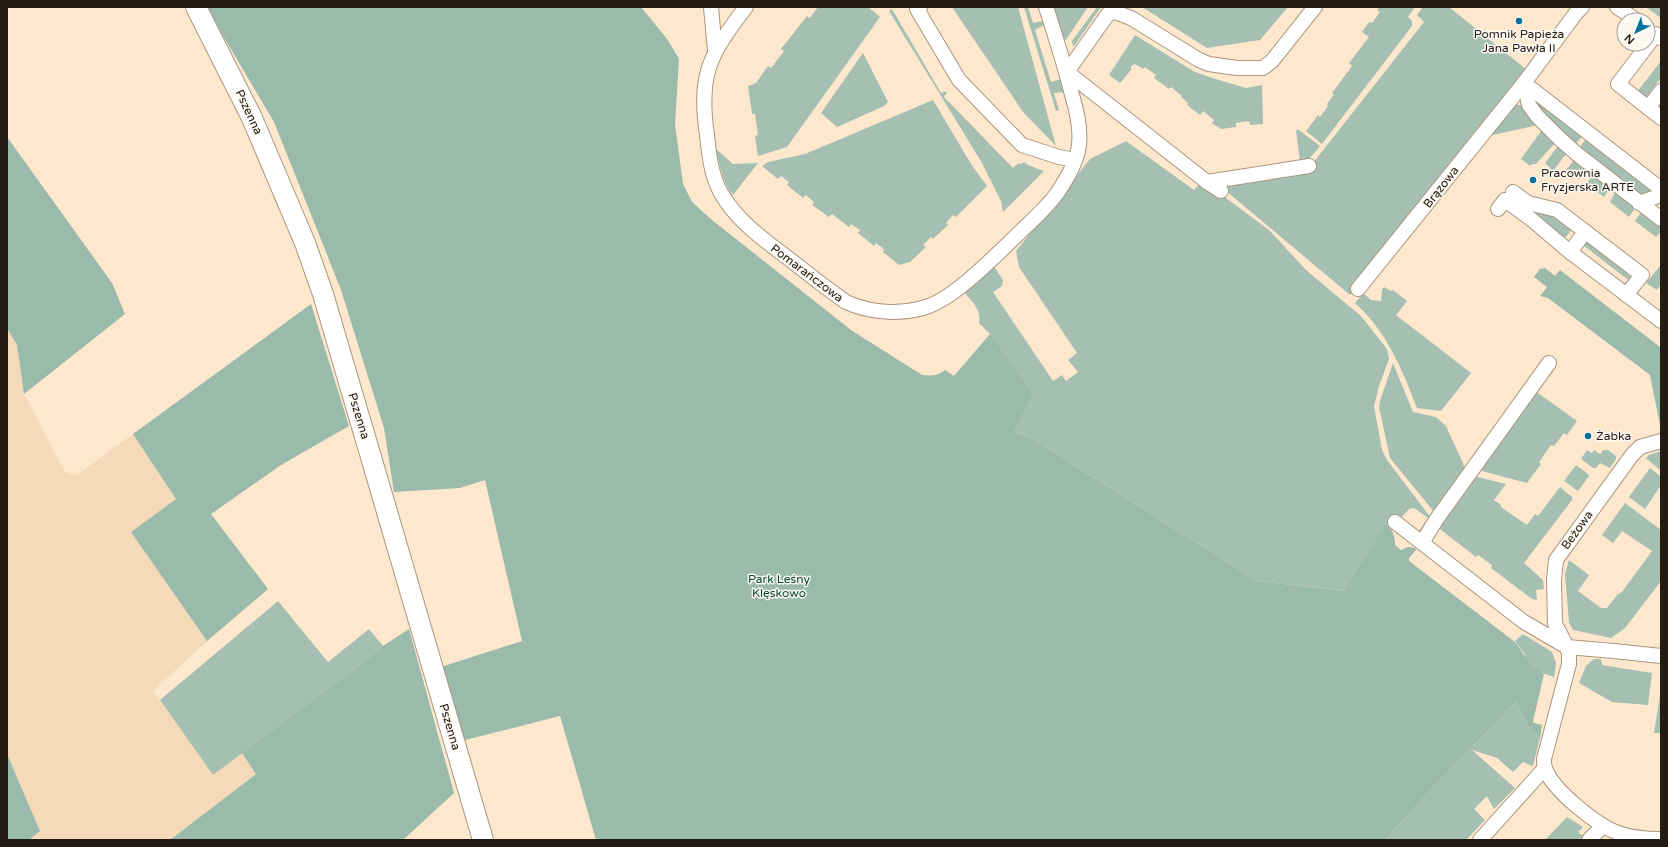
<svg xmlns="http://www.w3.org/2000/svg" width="1668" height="847" font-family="'Varela Round',sans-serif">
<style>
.built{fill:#f5dab9}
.green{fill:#a5c0b2}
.forest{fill:#9abaab}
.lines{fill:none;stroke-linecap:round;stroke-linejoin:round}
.street-casing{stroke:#ab967e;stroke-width:16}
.secondary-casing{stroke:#ab967e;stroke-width:22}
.street{stroke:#fff;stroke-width:14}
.secondary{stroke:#fff;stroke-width:20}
.poi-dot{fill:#09709d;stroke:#fcf8f2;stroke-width:1.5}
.labels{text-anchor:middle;stroke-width:3;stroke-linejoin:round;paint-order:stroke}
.poi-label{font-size:12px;fill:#241c13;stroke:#fcf8f2;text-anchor:start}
.street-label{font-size:12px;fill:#241c13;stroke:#fcf8f2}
.park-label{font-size:12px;fill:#084732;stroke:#fcf8f2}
</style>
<rect width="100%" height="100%" fill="#fde7cd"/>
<path class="built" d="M7,328L17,345L24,394L65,472L77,475L133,434L176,499L131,532L207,641L153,691L213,774L242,753L257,773L170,840H29L40,831L7,754Z"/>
<g class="green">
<path d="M818,7H868L880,17L787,147L758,156L755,136L758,135L755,114H752L748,86L756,83L768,66L771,68L784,51L781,49L807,16L810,18Z"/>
<path d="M952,7H1018L1056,146L1023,112Z"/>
<path d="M1024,7H1028L1033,23L1042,21L1044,25L1035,30L1051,82L1061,79L1066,92L1054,93L1059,110L1056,111Z"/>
<path d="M1054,7H1088L1065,41Z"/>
<path d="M1097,7H1101L1074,46H1073L1072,41Z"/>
<path d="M1142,7H1288L1260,40L1207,48Z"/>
<path d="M1380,7H1415L1408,17L1412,21V26L1322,144L1306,131L1318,115L1320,117L1328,106L1327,104L1334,94L1332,93L1352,66L1349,63L1369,37L1362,32L1369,22L1372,23L1380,12L1377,10Z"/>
<path d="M1423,7H1449L1527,70L1350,295L1225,190V182L1309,168L1424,22L1417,15Z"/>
<path d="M1646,7H1661V18Z"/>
<path d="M892,9L941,93L946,91L947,93L944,96L945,98L1013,168L1019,163L1021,164L1024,162L1028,165L1044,171L1003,212L1001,201L982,163L889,11Z"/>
<path d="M1135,35L1193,71L1209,77L1246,88L1262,85L1263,124L1250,125L1249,121L1236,123V127L1221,129L1212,123L1214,120L1203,111L1200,115L1187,105L1188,103L1181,97L1182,96L1171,87L1169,89L1154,78L1156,75L1145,67L1143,69L1135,64L1131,66V70L1120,83L1109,75Z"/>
<path d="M863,53L888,102L884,106L837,127L821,113Z"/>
<path d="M1661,61V78L1647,96L1644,97L1637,92Z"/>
<path d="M1533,98L1583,135L1574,146L1540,110Z"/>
<path d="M933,100L971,164L987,186L956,217L953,215L946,223L948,225L933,239L931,237L923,245L926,247L910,262L899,265L883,252L884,249L876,243L874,246L858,233L860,230L851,224L849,227L832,214L829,217L812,205L814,202L806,195L803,198L787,185L789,182L781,176L778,179L762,166L768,162L805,154Z"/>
<path d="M1516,104L1523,106L1538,125L1488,136Z"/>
<path d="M1296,130H1299L1320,146L1305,164L1300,162Z"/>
<path d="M1542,130L1555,143L1536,164H1532L1530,166L1521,159Z"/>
<path d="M1586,139L1655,190L1638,196L1578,150Z"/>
<path d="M1126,141L1194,190L1201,182L1222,195L1269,230L1307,271L1361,316L1387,349L1389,359L1379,386L1374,406L1382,450L1387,460L1431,518L1420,532L1419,531L1428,518L1414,508L1409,509L1402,517L1394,514L1344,591L1257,581L1034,440L1014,431L990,334L979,323C982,309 970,299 961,289L991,262L1003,280L1002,286L993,292L1053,381L1062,375L1066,381L1078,372L1068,360L1077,353L1019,267L1016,251L1090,159Z"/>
<path d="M1558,146L1566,152V154L1553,171L1545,163Z"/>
<path d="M716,149L733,164L758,163L733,195C723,184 719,163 716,149Z"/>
<path d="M1574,160L1588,170L1580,179L1572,173L1569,177L1564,173Z"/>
<path d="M1593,173L1610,187L1604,197L1587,184Z"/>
<path d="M1616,191L1636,207L1629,217L1610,202Z"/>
<path d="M1538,211L1553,215L1571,230L1566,237L1561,236L1529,212Z"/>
<path d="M1642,211L1661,225V231L1656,237L1635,221Z"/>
<path d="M1584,242H1587L1629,275L1632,279L1631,282L1583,245Z"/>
<path d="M1661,265V284L1657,290L1646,283Z"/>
<path d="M1384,287L1391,291L1393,290L1407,301L1396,315L1471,373L1441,411L1417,408C1402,369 1387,332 1355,303L1363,293L1371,300L1381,301L1382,290Z"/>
<path d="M1393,363L1413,412L1436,417L1446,426L1466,470L1435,513L1390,458L1379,407L1380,401Z"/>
<path d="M1538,393L1577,421L1567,435L1564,433L1554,446L1551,445L1539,462L1541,464L1527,483L1482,471L1481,469L1534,394Z"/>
<path d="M1587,450L1592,453L1594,450L1600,454L1603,450H1608L1616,456V459L1610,468L1600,463L1596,468H1593L1581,459Z"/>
<path d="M1661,451V471L1646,458L1649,455Z"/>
<path d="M1576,465L1588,474L1589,476L1578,491L1564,481Z"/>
<path d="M1650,468L1661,477V485L1645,509L1629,497Z"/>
<path d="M1477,477L1506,484L1494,500L1501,505V507L1527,525L1535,514L1538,516L1560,487L1572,497V500L1524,563L1543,580L1544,589L1536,590L1537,600L1532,599L1491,568L1492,565L1478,555L1476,557L1436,526L1473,478Z"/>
<path d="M1625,503L1661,530V581L1625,628L1611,638L1573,630L1569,623L1565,574L1569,560L1589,575L1578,591L1601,608H1607L1618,594L1622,592L1652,551L1622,531L1613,543L1602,535Z"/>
<path d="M278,601L328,662L369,629L383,646L360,665L213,775L160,700Z"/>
<path d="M1523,634L1552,652L1556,663L1554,677C1542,674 1525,665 1524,652L1522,651L1515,641Z"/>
<path d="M1594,659H1601L1602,665L1652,673L1648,705L1612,702L1579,683L1586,666Z"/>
<path d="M1661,689V733H1654Z"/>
<path d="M1516,702L1528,726L1540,738L1533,766L1523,762L1513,772L1497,758L1472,750L1515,788L1494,809L1487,796L1474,809L1485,820L1466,840H1385L1435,785Z"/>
<path d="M1567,817L1583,827L1578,832L1583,836L1579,840H1547L1546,839Z"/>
</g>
<g class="forest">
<path d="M206,7H641L667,39L679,59L675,124L683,184L692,202L712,220L851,330L922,375C931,376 938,376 945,370L954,376L990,334L1032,394L1014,431L1034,440L1257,581L1344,591L1386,524C1393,530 1395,536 1395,545L1401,550L1408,547L1415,548L1416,550L1409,558V561L1515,642L1531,665L1544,674L1533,721L1534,723L1542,725L1540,738L1528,726L1516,702L1435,785L1385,840H596L560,716L465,740L441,667L522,641L485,480L460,488L394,492L384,428L341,290L320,237L274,122Z"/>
<path d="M7,137L112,283L125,314L24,394L17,345L7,328Z"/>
<path d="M1545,268L1555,276L1560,270L1660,347L1661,430L1650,375L1548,298L1540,296L1547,287L1534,277L1540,269Z"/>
<path d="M311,304L349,426L281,465L211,514L268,589L207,641L131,532L176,499L133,434Z"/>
<path d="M409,629L454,793L403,840H170L256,774L242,753L360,665L383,646Z"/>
<path d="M7,754L40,831L29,840H7Z"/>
</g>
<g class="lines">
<defs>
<g id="street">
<path d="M711,7L715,51"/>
<path d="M746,7C710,54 698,74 707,135C709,154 711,175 721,193C736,220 764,240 788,258C807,273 826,288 846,302C870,313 900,315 926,307C953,299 993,258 1014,238C1029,223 1046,209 1058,192C1067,178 1077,162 1079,145C1081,127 1076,109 1071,91C1064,63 1055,35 1046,7"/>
<path d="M920,7L917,9L959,80L1022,145L1059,157L1075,160"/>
<path d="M1617,7L1636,20"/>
<path d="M1661,38L1656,34L1618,84L1661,118"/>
<path d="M1524,83L1529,105L1537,116L1560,139L1577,154L1661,219"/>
<path d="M1524,83L1661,189"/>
<path d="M1648,108L1661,91"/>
<path d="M1207,182L1309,166"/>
<path d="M1221,191L1207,182L1067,72L1108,14L1115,12L1131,18L1199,60L1209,64L1237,68H1263L1272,61L1315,7"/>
<path d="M1513,192L1528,203L1557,210L1642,275L1626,295"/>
<path d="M1639,203L1661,195"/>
<path d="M1498,209L1505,200L1531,219L1570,252L1661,321"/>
<path d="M1570,252L1585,232"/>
<path d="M1358,289L1524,83L1576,13L1582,7"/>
<path d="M1661,441L1640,447L1632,455L1556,560L1554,580L1555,624L1567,647L1614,651L1661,656"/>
<path d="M1395,522L1524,622L1567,647L1569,654V664L1544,759C1544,762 1544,766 1545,768C1552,790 1597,825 1618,833C1632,838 1646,839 1661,839"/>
<path d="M1422,543L1436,520L1549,363"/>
<path d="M1480,840L1545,768"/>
<path d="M1589,840L1603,826"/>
</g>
<path id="secondary" d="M196,7L252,118L305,243L323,294L378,481L483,840"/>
</defs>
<use href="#street" class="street-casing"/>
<use href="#secondary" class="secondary-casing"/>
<use href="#street" class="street"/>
<use href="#secondary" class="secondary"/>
</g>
<g class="poi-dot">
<circle cx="1519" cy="21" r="4"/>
<circle cx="1533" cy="180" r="4"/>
<circle cx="1588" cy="436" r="4"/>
</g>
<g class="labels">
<g class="poi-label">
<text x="1519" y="38" text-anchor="middle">Pomnik Papieża<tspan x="1519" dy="14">Jana Pawła II</tspan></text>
<text x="1541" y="177">Pracownia<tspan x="1541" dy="14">Fryzjerska ARTE</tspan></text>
<text x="1596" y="440">Żabka</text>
</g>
<g class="street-label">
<text transform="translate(249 112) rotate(65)" y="4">Pszenna</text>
<text transform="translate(1441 187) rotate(-52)" y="4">Brązowa</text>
<text transform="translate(807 273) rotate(37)" y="4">Pomarańczowa</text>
<text transform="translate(359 416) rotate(73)" y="4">Pszenna</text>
<text transform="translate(1577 530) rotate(-54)" y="4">Beżowa</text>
<text transform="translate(450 727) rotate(74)" y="4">Pszenna</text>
</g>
<g class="park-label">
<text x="779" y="583">Park Leśny<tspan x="779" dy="14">Klęskowo</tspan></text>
</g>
</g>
<rect width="1668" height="847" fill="none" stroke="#241c13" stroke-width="16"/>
<g transform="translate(1636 32) rotate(223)"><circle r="19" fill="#fcf8f2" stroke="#a6a099"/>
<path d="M0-3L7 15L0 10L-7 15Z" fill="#09709d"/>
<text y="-6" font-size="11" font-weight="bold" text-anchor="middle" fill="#241c13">N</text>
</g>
</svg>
